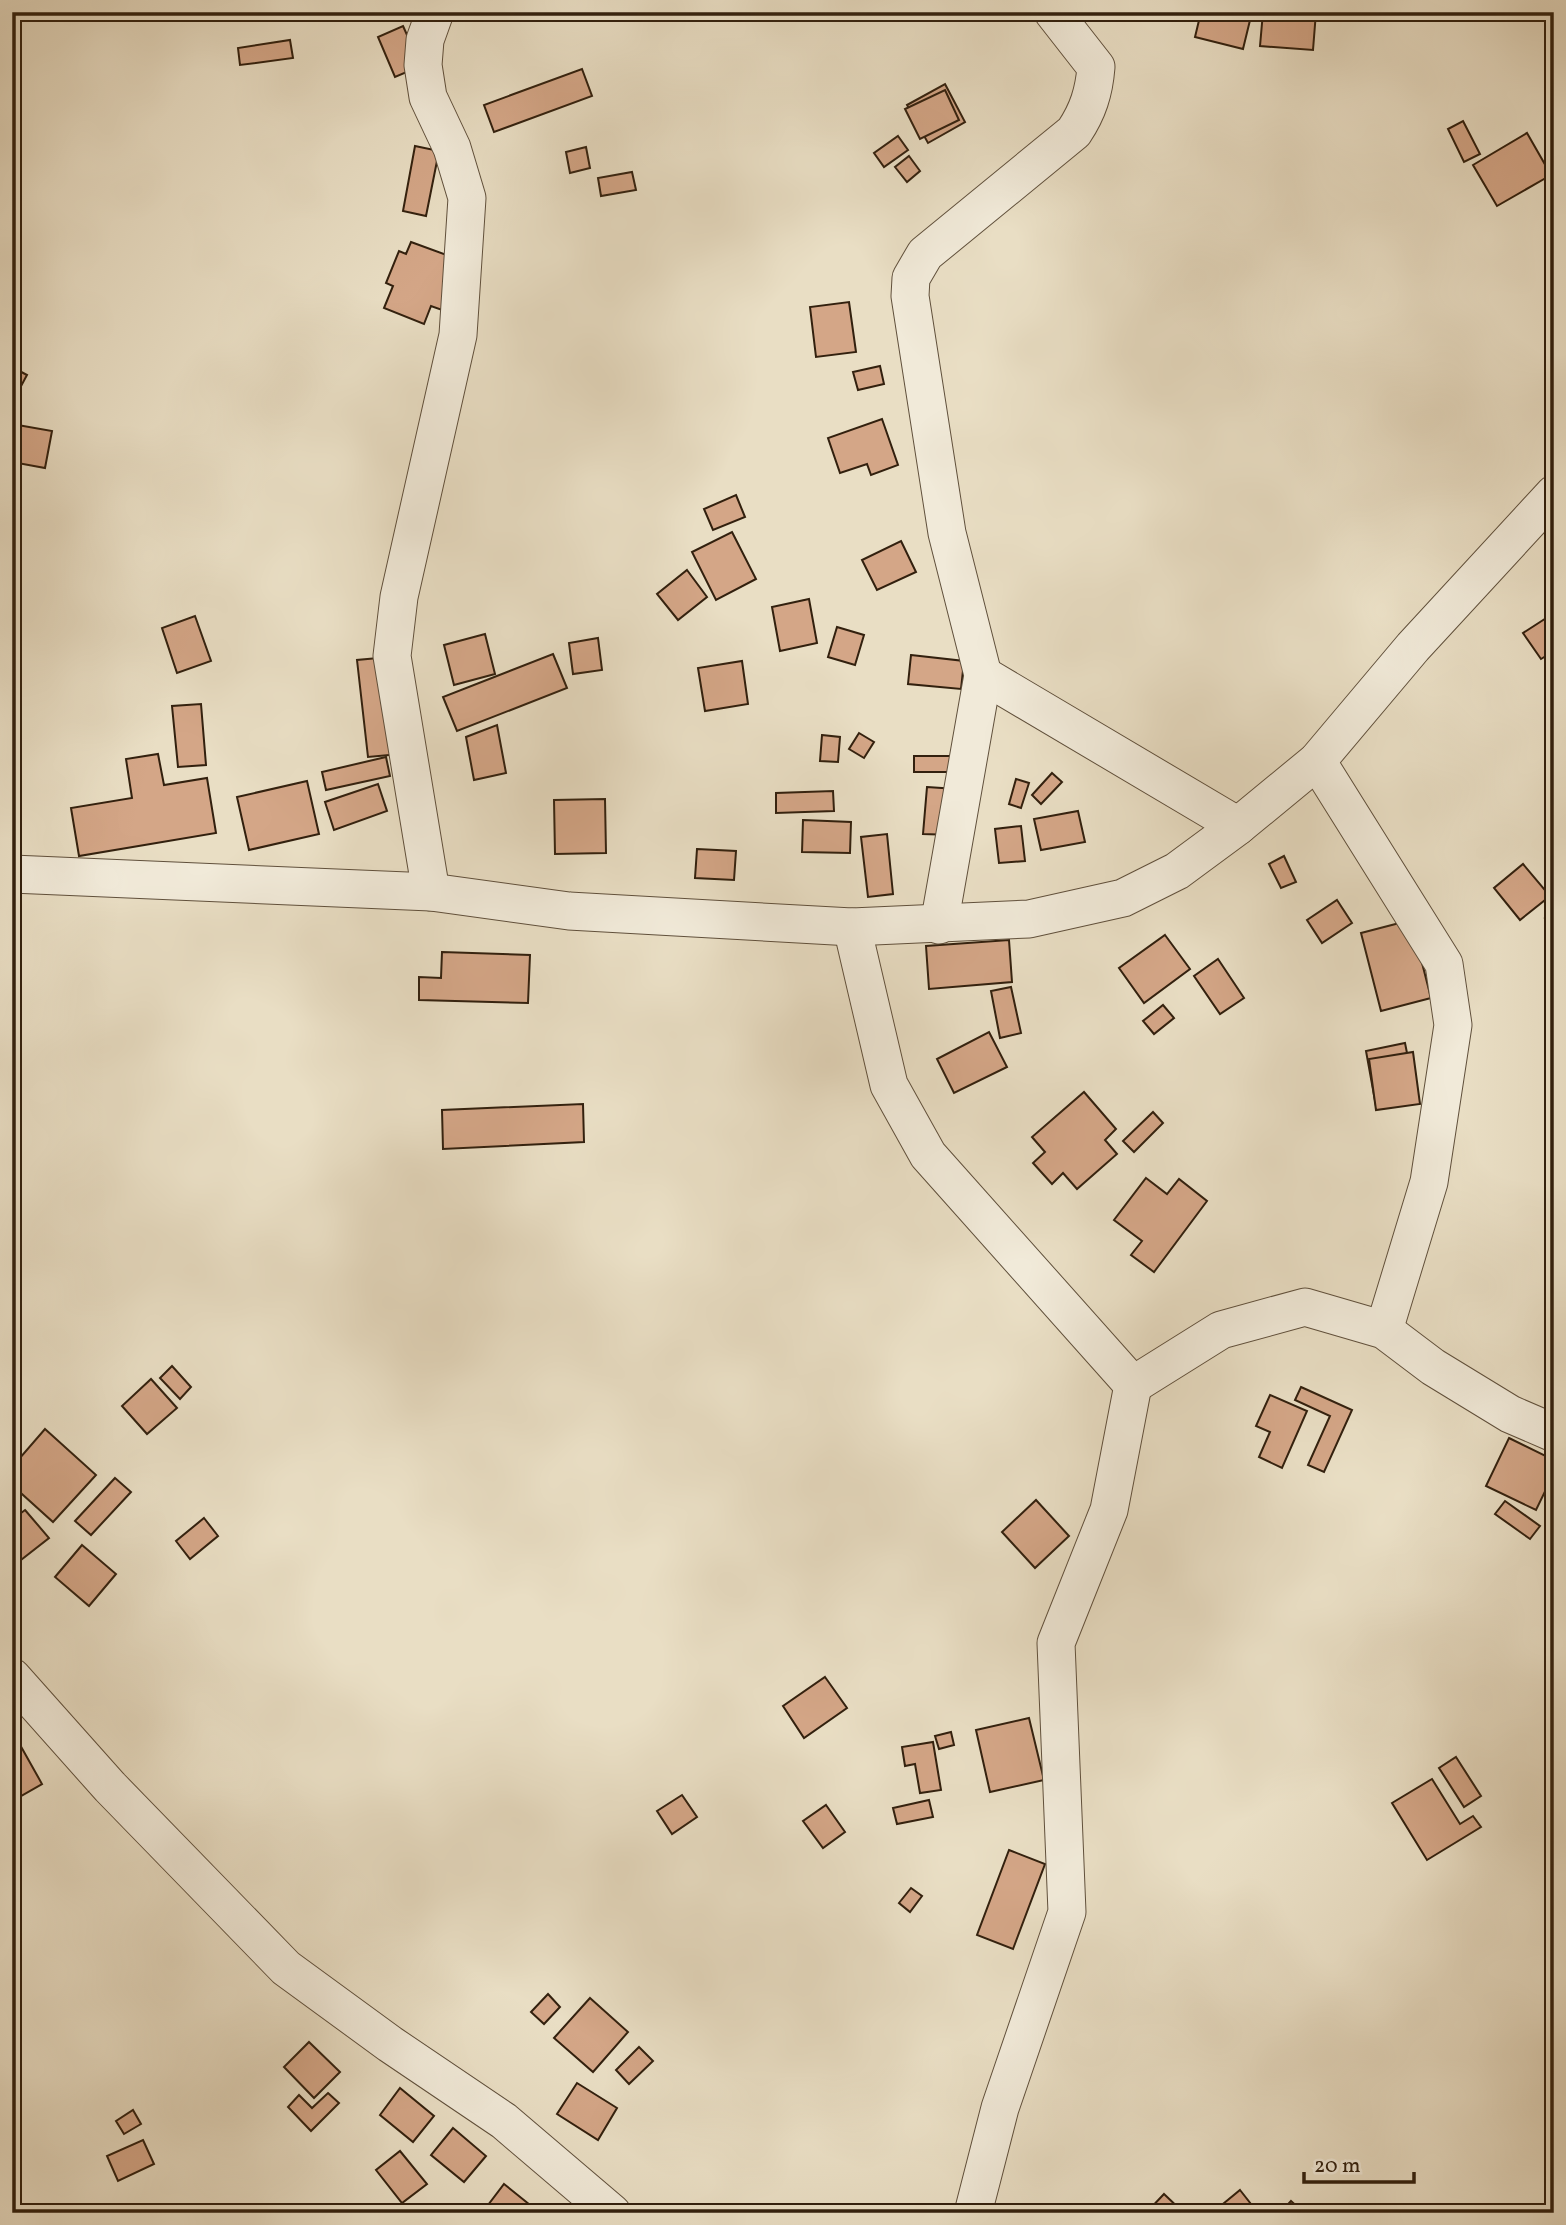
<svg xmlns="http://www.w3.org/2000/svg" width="1566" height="2225" font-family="Vollkorn,serif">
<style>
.building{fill:#d4a687;stroke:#32200e;stroke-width:2}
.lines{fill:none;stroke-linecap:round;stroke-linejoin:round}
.minor-casing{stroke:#60503c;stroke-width:39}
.minor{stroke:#f1ead9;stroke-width:37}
</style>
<rect width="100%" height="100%" fill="#e9dec4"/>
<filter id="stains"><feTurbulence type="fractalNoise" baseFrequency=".00286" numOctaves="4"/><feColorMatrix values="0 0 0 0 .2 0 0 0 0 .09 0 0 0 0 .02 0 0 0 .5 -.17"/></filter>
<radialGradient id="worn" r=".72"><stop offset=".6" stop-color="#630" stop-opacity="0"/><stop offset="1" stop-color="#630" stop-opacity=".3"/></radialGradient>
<g class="building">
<path d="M1201,12H1252L1243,49L1195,37Z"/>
<path d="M1263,12H1316L1313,50L1260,46Z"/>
<path d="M403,26L421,66L395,77L378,37Z"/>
<path d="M290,40L293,58L240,65L238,48Z"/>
<path d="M582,69L592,96L494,132L484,105Z"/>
<path d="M945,84L965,122L928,143L907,105Z"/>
<path d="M945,90L959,120L920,139L905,109Z"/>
<path d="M1463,121L1480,154L1464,162L1448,129Z"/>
<path d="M1527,133L1551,175L1497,206L1473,165Z"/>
<path d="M898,136L908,150L884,167L874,153Z"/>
<path d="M415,146L439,151L426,216L403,211Z"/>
<path d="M586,147L590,168L570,173L566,152Z"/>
<path d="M909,156L920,171L907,182L895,167Z"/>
<path d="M632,172L636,190L601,196L598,178Z"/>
<path d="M411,242L452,257L442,310L431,306L424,324L384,308L393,286L386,283L399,251L406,254Z"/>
<path d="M849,302L856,352L816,357L810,307Z"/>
<path d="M880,366L884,384L858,390L853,372Z"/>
<path d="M12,367L27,375L12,403Z"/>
<path d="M882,419L898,465L871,475L867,464L840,473L828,438Z"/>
<path d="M12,424L52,431L45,468L12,462Z"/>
<path d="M736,495L745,517L713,530L704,509Z"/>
<path d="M732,532L756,579L716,600L692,552Z"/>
<path d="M901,541L916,572L877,590L862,560Z"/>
<path d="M687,570L707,597L678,620L657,594Z"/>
<path d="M809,599L817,643L780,651L772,607Z"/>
<path d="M1554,613V651L1541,659L1523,633Z"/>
<path d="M195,616L211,661L177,673L162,628Z"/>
<path d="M837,627L864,635L855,665L828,657Z"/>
<path d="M485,634L495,674L454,685L444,645Z"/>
<path d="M598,638L602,670L573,674L569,643Z"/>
<path d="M553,654L567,688L457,731L443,697Z"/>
<path d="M911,655L964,661L961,689L908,684Z"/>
<path d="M389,657L400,754L368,757L357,660Z"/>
<path d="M742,661L748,704L705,711L698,668Z"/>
<path d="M201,704L206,765L178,767L172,706Z"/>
<path d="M497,725L506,773L474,780L466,737Z"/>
<path d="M859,733L874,742L864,758L849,749Z"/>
<path d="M822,735L840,737L838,762L820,761Z"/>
<path d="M158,754L164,785L207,778L216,833L79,856L71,808L132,798L126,759Z"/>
<rect x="914" y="756" width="39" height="16"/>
<path d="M386,757L390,776L326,790L322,772Z"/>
<path d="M1052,773L1062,782L1041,804L1032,795Z"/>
<path d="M1016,779L1029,783L1021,808L1009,804Z"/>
<path d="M307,781L319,834L249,850L237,797Z"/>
<path d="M378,784L387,811L334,830L325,802Z"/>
<path d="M927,787L956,789L953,835L923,834Z"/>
<path d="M833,791L834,811L776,813V793Z"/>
<path d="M605,799L606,853L555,854L554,800Z"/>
<path d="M1078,811L1085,842L1041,850L1034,819Z"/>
<path d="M803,820L851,822L850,853L802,852Z"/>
<path d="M1021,826L1025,861L999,863L995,829Z"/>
<path d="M887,834L893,894L868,897L861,837Z"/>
<path d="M697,849L736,851L734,880L695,878Z"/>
<path d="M1284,856L1296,882L1281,888L1269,864Z"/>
<path d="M1523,864L1550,896L1520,920L1494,888Z"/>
<path d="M1337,900L1352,923L1322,943L1307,920Z"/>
<path d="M1554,911V927L1545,918Z"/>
<path d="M1411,920L1431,998L1381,1011L1361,933Z"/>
<path d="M1165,935L1190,969L1144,1003L1119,968Z"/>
<path d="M1009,940L1012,982L929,989L926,946Z"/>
<path d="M442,952L530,955L528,1003L419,1000V977L441,978Z"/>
<path d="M1218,959L1244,998L1220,1014L1194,976Z"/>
<path d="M1011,987L1021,1033L1000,1038L991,991Z"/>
<path d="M1163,1005L1174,1018L1154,1034L1143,1021Z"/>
<path d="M989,1032L1007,1067L954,1093L937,1059Z"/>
<path d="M1405,1043L1416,1098L1376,1106L1366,1051Z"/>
<path d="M1413,1052L1420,1104L1376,1110L1369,1059Z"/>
<path d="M1084,1092L1116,1129L1105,1140L1117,1154L1077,1189L1063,1173L1052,1184L1033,1163L1045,1152L1032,1137Z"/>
<path d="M583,1104L584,1142L443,1149L442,1110Z"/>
<path d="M1153,1112L1163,1123L1134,1152L1123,1141Z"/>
<path d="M1146,1178L1167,1194L1179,1179L1207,1201L1154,1272L1131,1255L1142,1241L1114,1220Z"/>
<path d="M172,1366L191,1387L180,1399L160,1378Z"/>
<path d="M151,1379L177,1408L147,1434L122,1406Z"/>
<path d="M1301,1387L1352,1410L1324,1472L1308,1465L1330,1416L1295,1400Z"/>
<path d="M1270,1395L1307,1411L1282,1468L1259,1457L1270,1432L1256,1426Z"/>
<path d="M45,1429L96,1475L53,1522L12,1485V1467Z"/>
<path d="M1509,1438L1554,1460V1473L1536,1510L1486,1486Z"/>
<path d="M115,1478L131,1492L91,1535L75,1521Z"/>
<path d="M1036,1500L1069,1536L1035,1568L1002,1532Z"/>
<path d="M1505,1501L1540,1526L1530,1539L1495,1514Z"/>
<path d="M25,1510L49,1538L12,1567V1520Z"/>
<path d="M204,1518L218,1536L190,1559L176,1541Z"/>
<path d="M82,1545L116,1574L89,1606L55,1577Z"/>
<path d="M825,1677L847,1708L804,1738L783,1706Z"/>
<path d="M1029,1718L1044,1780L990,1792L976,1730Z"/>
<path d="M951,1732L954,1745L939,1749L935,1736Z"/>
<path d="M933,1742L941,1790L920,1793L915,1764L905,1766L902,1747Z"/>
<path d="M19,1743L42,1784L14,1800L12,1747Z"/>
<path d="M1456,1757L1481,1796L1464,1807L1439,1768Z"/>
<path d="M1432,1779L1460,1824L1473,1816L1481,1827L1427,1860L1392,1803Z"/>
<path d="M682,1795L697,1817L672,1834L657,1811Z"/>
<path d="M929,1800L933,1817L897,1824L893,1808Z"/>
<path d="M826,1805L845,1832L823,1848L803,1821Z"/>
<path d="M1009,1850L1045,1864L1013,1949L977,1935Z"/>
<path d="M911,1888L922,1896L910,1912L899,1903Z"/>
<path d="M548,1994L560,2007L544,2024L531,2012Z"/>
<path d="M590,1998L628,2032L593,2072L554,2038Z"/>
<path d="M309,2042L340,2072L314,2098L284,2067Z"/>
<path d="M639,2047L653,2061L629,2084L616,2070Z"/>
<path d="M577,2083L617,2108L598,2140L557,2114Z"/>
<path d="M400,2088L434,2116L413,2142L380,2115Z"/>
<path d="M328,2093L339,2103L311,2131L288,2107L299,2095L312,2108Z"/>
<path d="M133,2110L141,2124L124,2134L116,2121Z"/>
<path d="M453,2128L486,2156L464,2182L431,2155Z"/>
<path d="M143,2140L154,2164L118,2181L107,2156Z"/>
<path d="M400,2151L427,2184L402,2203L376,2170Z"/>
<path d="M504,2184L540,2213H482Z"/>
<path d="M1240,2190L1258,2213H1212Z"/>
<path d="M1164,2194L1184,2213H1146Z"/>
<path d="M1291,2201L1303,2212L1302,2213H1280Z"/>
<path d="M142,2206L144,2213H124Z"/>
<path d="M1048,2206L1083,2212L1047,2213Z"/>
</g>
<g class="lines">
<defs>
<g id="minor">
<path d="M983,675L1238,826"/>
<path d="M1317,761L1444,964L1453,1025L1429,1182L1384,1330"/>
<path d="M12,874L431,892L569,911L852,927L1029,919L1123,898L1177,871L1238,826L1317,761L1413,647L1554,494"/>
<path d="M431,892L392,656L399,597L458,335L467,198L452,148L428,97L423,65L425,40L435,12"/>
<path d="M939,925L983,675L947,533L910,296L911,278L925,254L1074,132C1088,111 1094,92 1096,67L1053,12"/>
<path d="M852,927L889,1085L928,1155L1133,1385L1109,1510L1056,1643L1067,1912L1000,2108L973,2213"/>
<path d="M1133,1385L1221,1330L1305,1307L1384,1330L1433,1367L1510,1414L1554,1433"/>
<path d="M12,1677L110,1787L286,1968L390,2044L504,2121L612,2213"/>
</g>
</defs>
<use href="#minor" class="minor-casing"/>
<use href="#minor" class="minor"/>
</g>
<rect width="1566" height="2225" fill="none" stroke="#e9dec4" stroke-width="42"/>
<rect x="14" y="14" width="1538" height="2197" fill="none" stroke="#32200e" stroke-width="3.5"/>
<rect x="21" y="21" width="1524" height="2183" fill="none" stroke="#32200e" stroke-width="2"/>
<path d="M1304 2172v10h110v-10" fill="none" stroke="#32200e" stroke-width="3.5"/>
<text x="1314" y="2172" font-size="21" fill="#32200e" stroke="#f1ead9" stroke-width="5" paint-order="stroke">20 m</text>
<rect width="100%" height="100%" filter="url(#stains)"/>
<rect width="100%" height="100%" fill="url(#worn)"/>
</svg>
